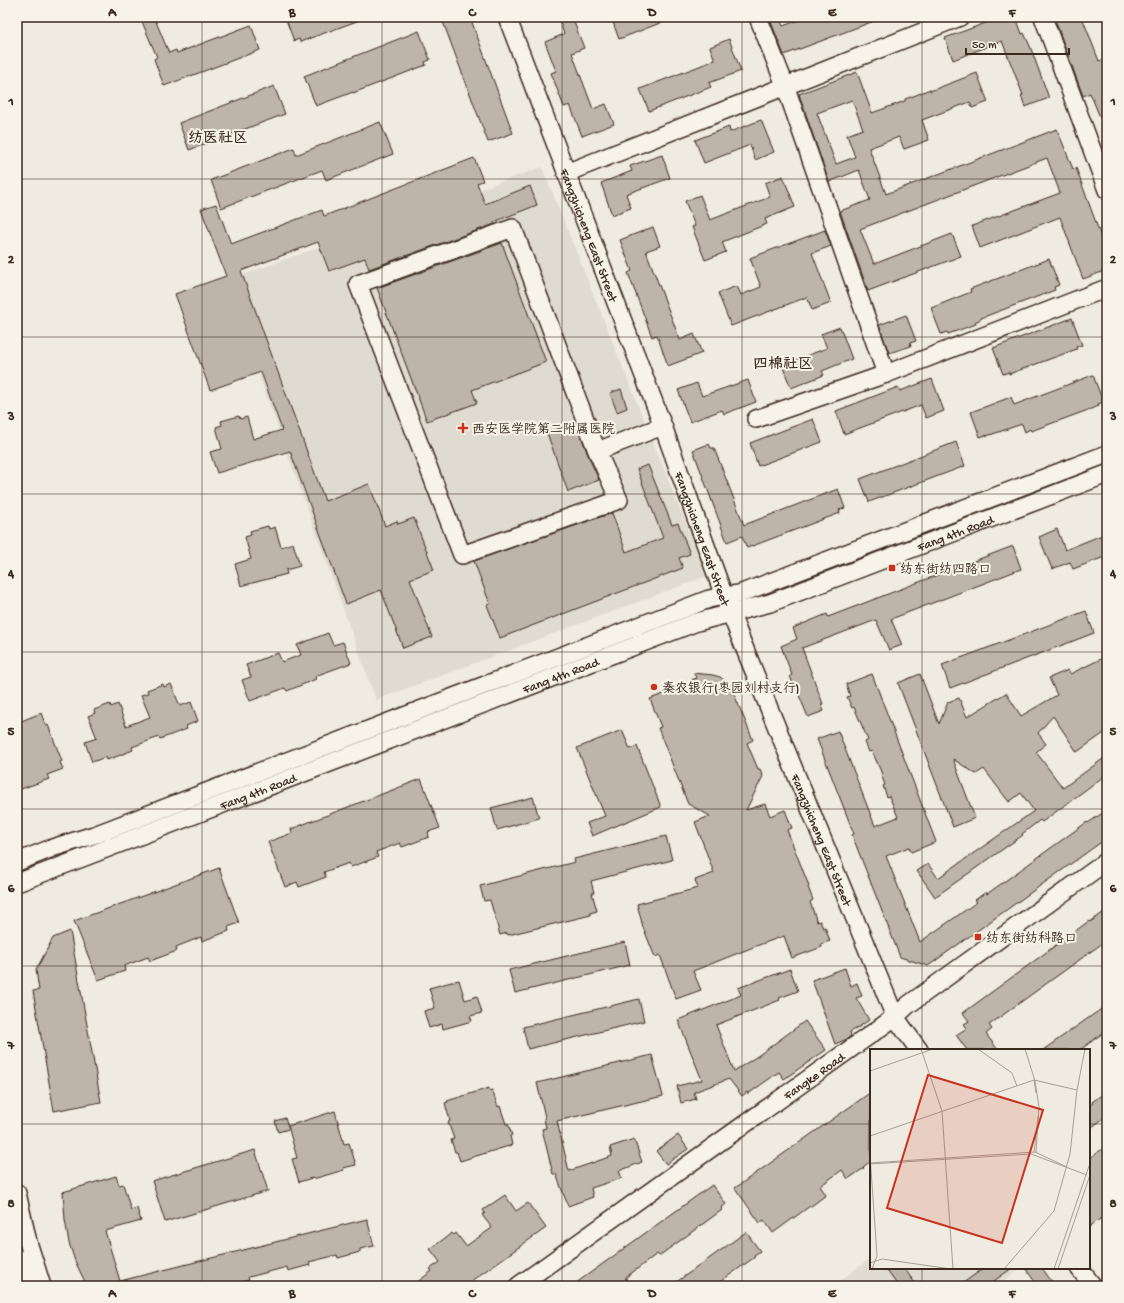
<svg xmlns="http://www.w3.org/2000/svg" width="1124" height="1303" font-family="'Gochi Hand','LXGW WenKai TC',sans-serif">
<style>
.built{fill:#e0dbd0}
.building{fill:#bdb5aa;stroke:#3b2a1e;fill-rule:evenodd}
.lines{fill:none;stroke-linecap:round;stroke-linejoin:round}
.minor-casing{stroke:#3b2a1e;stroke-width:20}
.minor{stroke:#f7f3e8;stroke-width:17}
.grid{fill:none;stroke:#3b2a1e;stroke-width:1;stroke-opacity:0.55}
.poi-dot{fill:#c8321e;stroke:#f7f3e8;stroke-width:1.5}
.labels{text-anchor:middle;stroke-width:4;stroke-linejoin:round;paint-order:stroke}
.street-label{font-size:13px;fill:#3b2a1e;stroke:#f7f3e8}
.poi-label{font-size:13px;fill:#3b2a1e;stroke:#f7f3e8;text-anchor:start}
.quarter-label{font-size:15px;font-weight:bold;fill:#3b2a1e;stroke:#f7f3e8}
.inset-road{fill:none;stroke:#a79e92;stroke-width:1}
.view{fill:#c8321e;fill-opacity:0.15;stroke:#c8321e;stroke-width:2}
.inset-edge{fill:none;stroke:#3b2a1e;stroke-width:2}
.neatline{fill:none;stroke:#3b2a1e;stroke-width:1.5}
.grid-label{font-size:13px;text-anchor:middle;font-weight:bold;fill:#3b2a1e}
</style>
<rect width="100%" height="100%" fill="#efebe0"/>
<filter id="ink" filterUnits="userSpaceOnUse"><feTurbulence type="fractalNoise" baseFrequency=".025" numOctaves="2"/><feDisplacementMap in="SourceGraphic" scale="8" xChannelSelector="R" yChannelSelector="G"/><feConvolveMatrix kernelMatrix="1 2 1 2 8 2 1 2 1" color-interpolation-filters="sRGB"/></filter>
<g filter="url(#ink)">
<g class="built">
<path d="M542,167L707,576L376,700L225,281Z"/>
<path d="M871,1258V1268H1021L997,1286H833Z"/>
</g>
<g class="building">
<path d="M140,17H154L169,53L176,50L177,53L251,25L260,50L164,86L154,59L157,57Z"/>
<path d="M285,17H365V18L300,42L299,39L294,41Z"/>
<path d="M444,17H470L513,133L488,142L443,22L446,21Z"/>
<path d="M558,17H572L584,48L572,53L593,109L606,104L614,124L582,136L570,105L564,107L551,73L556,71L545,42L564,34Z"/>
<path d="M611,17H673V18L619,39Z"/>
<path d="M769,17H779L783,26L807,17H882V18L784,55Z"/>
<path d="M1002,17H1016L1022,34L1024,33L1030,46L1049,98L1025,107L1021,95H1023L1002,41L953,60L945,38Z"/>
<path d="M1054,17H1082L1099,61L1107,58V134L1090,93L1083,96Z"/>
<path d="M419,31L430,60L425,62L426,65L353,93V92L316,106L304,76Z"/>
<path d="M729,39L741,71L709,83L711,87L649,111L640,89L715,60L710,47Z"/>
<path d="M857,72L872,113L905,101V99L916,95L930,89V91L977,73L988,102L972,108L970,102L922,120L929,140L904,149L899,137L869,148L886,194L1057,129L1073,169L1076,168L1107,253V270L1083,279L1060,217L980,248L972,226L1060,193L1047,158L860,229L874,264L952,234L961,256L868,291L840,211L870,200L859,170L829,182L799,94ZM852,100L863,129L847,135L855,157L836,164L817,113Z"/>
<path d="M274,86L285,114L189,150L179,123Z"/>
<path d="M761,120L774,152L755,160L750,145L704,163L695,140L729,127L730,132Z"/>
<path d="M380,122L393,154L326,180L322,170L221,208L211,180L294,148L296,155Z"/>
<path d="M662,155L670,178L626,194L631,208L612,215L601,183L632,171L630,166Z"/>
<path d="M474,158L483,181L477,183L485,204L530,186L537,205L494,222L495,224L369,269L365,258L329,271L318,242L241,271L325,501L369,484L385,526L397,521L398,524L414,518L434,570L410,579L432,637L403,648L381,590L346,604L290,451L217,473L210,452L222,449L216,427L222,425L221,421L239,416L240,419L247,417L253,439L282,430L261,372L210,390L175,294L226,276L201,209L216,204L231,244L322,210L324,216Z"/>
<path d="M783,176L795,207L765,219L767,224L722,242L726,252L705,260L692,227L695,226L685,201L700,195L710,220L770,197L765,183Z"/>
<path d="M653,227L660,246L646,251L680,340L694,334L702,353L668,366L657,335L652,337L628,273L632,271L620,240Z"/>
<path d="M825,230L831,246L812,253L831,303L812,310L807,297L731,326L718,293L737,286L741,295L761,287L750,258Z"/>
<path d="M502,243L546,362L472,390L477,403L427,421L377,288Z"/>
<path d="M1049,259L1059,285L1054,287L1055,290L981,318V319L975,322L976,324L948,334L947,332L941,334L931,308L971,292L970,289Z"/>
<path d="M906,315L916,341L910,343L911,346L889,353L879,325Z"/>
<path d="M1072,318L1082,345L1076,347L1077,349L1009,374V372L1003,374L993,348Z"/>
<path d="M840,327L852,359L822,371L824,375L791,388L782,365L827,348L821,334Z"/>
<path d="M1093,375L1103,402L1098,404L1099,406L1031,431L1030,429L1025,432L1022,424L987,436L986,435L980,437L971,412L1011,397L1014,405Z"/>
<path d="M932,379L944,411L926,418L921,405L844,434L836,411L898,387L900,391Z"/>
<path d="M748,380L756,402L724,414L722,410L690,422L678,390L697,383L702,396Z"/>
<path d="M621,389L627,408L617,412L610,393Z"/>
<path d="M813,419L822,442L758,466L750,443Z"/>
<path d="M576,422L588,455L599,480L568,492L547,433Z"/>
<path d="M956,442L965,466L869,502L860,479Z"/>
<path d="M709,444L711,448H714L744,525L838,489L845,508L839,510L840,513L747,548L742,536L727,542L693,450Z"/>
<path d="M648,465L672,525L678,523L690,554L679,558L683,568L500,638L487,605L490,604L474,561L612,513L626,552L663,538L637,469Z"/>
<path d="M268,526L269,529L275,527L281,547L293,543L300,566L286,570L287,574L241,586L235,564L251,559L245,537L251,535L250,531Z"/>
<path d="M1057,529L1065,550L1107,533V556L1073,569L1070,562L1052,569L1039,537Z"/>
<path d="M1013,546L1021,569L891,619L902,645L889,650L876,620L802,648L823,704H821L824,711L808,717L796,688L795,689L790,676L792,675L781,646L797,639L793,628L827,614L828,617Z"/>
<path d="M1086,611L1094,633L950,688L942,665Z"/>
<path d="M328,633L333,645L343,642L351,663L315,676L316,679L287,691L285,688L250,701L242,680L251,677L246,665L278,653L282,662L301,655L297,645Z"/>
<path d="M1107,656V731L1077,752L1053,716L1038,733L1046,744L1036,752L1063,788L1107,756V774L1042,822L1040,820L1022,834L1023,835L935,897L917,871L928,864L938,878L1034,811L1021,793L1009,802L984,769L976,774L953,759L975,818L953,827L898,683L920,674L939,724L948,702L959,698L967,717L1006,693L1021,716L1057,695L1049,678L1068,670L1070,674Z"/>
<path d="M693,673L713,675L720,677L728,683L732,689L753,740L747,743L758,769H760L763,776L746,810L765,804L770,816L785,810L792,828L787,830L809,886L808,887L813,900L810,902L817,922L820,921L823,928L825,927L830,941L821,944L822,947L792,958L784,936L756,946L693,971L701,990L676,999L660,955L655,957L643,927L637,904L698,888L695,880L714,873L695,822L710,816L688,804L658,728L661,727L650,699L692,683L691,680L697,678Z"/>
<path d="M872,674L936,842L911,852L909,847L886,856L920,942L977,902L975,900L986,892L987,894L1087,822L1088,823L1107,810V838L928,966L900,957L852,835L854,834L817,739L838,731L875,826L898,817L889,796L887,797L883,786L885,785L881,774H882L872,751L869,752L865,742L868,740L854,707L852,708L847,697L850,696L846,684Z"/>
<path d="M163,684L164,687L171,684L180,706L191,702L198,721L186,726L187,729L176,733L160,739L159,737L132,747L133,750L118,756L107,760L106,757L92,762L85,742L97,738L88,716L95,713L94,710L110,704L111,707L118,704L126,726L150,717L141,695L148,693L147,690Z"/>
<path d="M41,713L46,726L48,725L62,761L60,762L63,769L47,775L49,779L21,789L20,786L17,787V729L20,728L19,722Z"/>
<path d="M622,730L630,749L637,746L661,807L592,836L587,823L605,816L577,748Z"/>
<path d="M421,779L440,828L428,832L429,837L402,847L400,843L376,852L378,857L351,867L349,863L324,872L326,877L299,887L297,882L285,887L268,842L292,833L291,829Z"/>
<path d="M533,797L539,818L497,830L491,808Z"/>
<path d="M666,836L672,860L591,881L594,893H592L597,911L590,913L591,915L508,935L507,933L500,935L490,900L484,901L480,886L575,862L574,859Z"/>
<path d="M219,868L239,923L228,927L229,931L202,941L201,937L176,947L177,951L150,961L148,957L124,966L125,971L98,980L74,921Z"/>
<path d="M1107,910V940L989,1025L992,1029L986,1034L998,1050H967L956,1035L967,1028L964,1024L969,1021L963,1013L1089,921L1090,922Z"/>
<path d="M70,931L101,1102L54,1111L33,991L39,990L36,970L53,938Z"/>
<path d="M625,942L630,965L515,993L509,970Z"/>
<path d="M845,968L851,986L857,983L862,996L856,998L869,1020L856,1029L850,1032L851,1036L847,1039L835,1044L812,980Z"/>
<path d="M790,969L798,991L779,998L780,1000L716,1025L734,1071L759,1055L805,1021L826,1050L784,1079L779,1072L748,1094L747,1092L742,1096L729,1079L694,1092L696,1099L681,1103L677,1086L702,1080L678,1020L741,995L738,988Z"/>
<path d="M459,980L465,1000L477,996L482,1013L470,1016L472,1021L443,1029L442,1024L429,1028L424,1011L435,1008L429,988Z"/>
<path d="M639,999L644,1021L528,1049L523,1027Z"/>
<path d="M1107,1005V1030L1080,1050H1043Z"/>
<path d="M652,1055L663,1096L557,1121L569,1171L612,1156L610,1147L634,1139L642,1162L619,1171L622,1178L591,1188L593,1197L568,1206L556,1174H553L542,1129L546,1128L544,1118L545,1117L537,1083Z"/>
<path d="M489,1088V1091L492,1090L498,1107L500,1106L506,1124H508L512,1135L510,1136L512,1145L460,1161L457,1152H455L451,1140L454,1139L448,1122L450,1121L445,1103L448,1102L447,1101Z"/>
<path d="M1107,1091V1116L1089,1129V1106L1093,1103L1092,1102Z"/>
<path d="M871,1092V1161L863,1167L864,1168L848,1179L842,1170L820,1186L826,1195L810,1207V1206L773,1233L764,1220L760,1223L735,1188Z"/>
<path d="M335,1111L344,1144L349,1143L356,1165L343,1168L344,1170L313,1179L312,1178L299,1182L292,1159L297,1158L288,1126Z"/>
<path d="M285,1118L289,1129L278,1132L275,1121Z"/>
<path d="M678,1135L688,1149L666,1164L656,1151Z"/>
<path d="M1107,1146V1214L1089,1227V1158Z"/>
<path d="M255,1150L268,1191L165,1222L152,1181Z"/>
<path d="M116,1176L119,1185L123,1184L131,1210L137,1208L141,1221L105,1231L120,1281L367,1219L374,1246L360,1249V1252L338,1258L337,1255L309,1262L310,1265L288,1271L287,1267L253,1276L248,1277L249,1280L228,1286H87L75,1261L69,1243L65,1220L63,1192Z"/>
<path d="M712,1185L726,1204L721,1208L722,1210L659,1256L657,1254L625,1278L627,1279L617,1286H572Z"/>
<path d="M505,1195L516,1211L528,1203L546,1228L464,1286H412L432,1271L430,1269L440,1262L430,1249L452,1233L454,1235L456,1233L466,1246L492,1228L482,1215L485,1213L483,1210Z"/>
<path d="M746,1232L760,1251L754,1255L755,1257L714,1286H671Z"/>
<path d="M885,1268H904L917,1286H898Z"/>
<path d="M984,1268H1012L987,1286H959Z"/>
<path d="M1025,1268H1042L1055,1286H1038Z"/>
</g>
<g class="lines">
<defs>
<g id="minor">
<path id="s1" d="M507,17L663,426L724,596L740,637L895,1017L919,1050"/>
<path d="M758,17L785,85L886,374"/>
<path d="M1043,17L1107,190"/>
<path d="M566,173L960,17"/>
<path d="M756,419L886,374L1107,288"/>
<path d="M597,451L619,500L462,555L358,284L513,228L597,451L663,426"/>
<path d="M17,862L52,848L97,834L709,599L724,596L739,594L1107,454"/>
<path id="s2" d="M17,883L697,622L770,603L1107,474"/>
<path d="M17,1193L28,1242L42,1286"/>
<path d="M17,1258L26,1286"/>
<path d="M1079,1268L1093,1286"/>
<path id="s3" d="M518,1286L895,1017L908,1005L1107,861"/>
</g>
</defs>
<use href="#minor" class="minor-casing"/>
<use href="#minor" class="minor"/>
</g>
</g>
<path class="grid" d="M202,17V1286M382,17V1286M562,17V1286M742,17V1286M922,17V1050M17,179H1107M17,337H1107M17,494H1107M17,652H1107M17,809H1107M17,966H1107M17,1124H871M1089,1124H1107M922,1268V1286"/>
<g class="poi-dot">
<path d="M461 422h4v4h4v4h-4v4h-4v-4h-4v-4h4z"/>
<rect x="888" y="564" width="8" height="8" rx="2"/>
<circle cx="654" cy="687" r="4"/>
<rect x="974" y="933" width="8" height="8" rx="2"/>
</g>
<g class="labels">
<g class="street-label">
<text dy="5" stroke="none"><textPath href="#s1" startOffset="233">Fangzhicheng East Street</textPath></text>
<text dy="5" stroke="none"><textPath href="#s2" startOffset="1002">Fang 4th Road</textPath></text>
<text dy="5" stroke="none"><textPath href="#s1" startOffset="557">Fangzhicheng East Street</textPath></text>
<text dy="5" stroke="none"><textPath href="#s2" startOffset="582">Fang 4th Road</textPath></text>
<text dy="5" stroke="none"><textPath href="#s2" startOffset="258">Fang 4th Road</textPath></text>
<text dy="5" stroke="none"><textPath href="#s1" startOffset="881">Fangzhicheng East Street</textPath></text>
<text dy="5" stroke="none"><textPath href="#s3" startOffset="363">Fangke Road</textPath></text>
</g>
<g class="poi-label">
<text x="472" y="433">西安医学院第二附属医院</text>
<text x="900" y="573">纺东街纺四路口</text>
<text x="662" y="692">秦农银行(枣园刘村支行)</text>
<text x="986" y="942">纺东街纺科路口</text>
</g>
<g class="quarter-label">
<text x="218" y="142">纺医社区</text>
<text x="783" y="368">四棉社区</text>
</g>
</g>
<g transform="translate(870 1049)">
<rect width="220" height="220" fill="#efebe0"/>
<path class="inset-road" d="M51,0L72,62L83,220M108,0L142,24L147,37M155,0L165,32L169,58L166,103M0,22L63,0M164,31L166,44M0,87L164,31L207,41M164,104L168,67M0,106L7,207L2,220M0,114L165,103L197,118M0,115L161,105L217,126M0,214L12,210L81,220M134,220L184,162L200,105L207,41L215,0M184,220L220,114M188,220L220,126"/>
<path class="view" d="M58,26L173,61L132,194L17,159Z"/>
<rect width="220" height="220" class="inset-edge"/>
</g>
<rect width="1124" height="1303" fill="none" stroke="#f7f3e8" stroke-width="44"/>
<path d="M966 48v6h103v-6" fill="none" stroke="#3b2a1e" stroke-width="2"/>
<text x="972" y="48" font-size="12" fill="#3b2a1e" stroke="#f7f3e8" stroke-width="3" paint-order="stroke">50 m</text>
<rect x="22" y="22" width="1080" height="1259" class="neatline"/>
<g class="grid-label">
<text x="112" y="16">A</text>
<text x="292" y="16">B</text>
<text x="472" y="16">C</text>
<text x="652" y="16">D</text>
<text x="832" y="16">E</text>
<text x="1012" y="16">F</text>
<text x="11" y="105">1</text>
<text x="1113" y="105">1</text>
<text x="11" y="263">2</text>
<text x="1113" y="263">2</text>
<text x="11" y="420">3</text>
<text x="1113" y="420">3</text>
<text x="11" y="577">4</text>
<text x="1113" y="577">4</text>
<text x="11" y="735">5</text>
<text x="1113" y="735">5</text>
<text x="11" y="892">6</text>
<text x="1113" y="892">6</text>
<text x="11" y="1049">7</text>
<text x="1113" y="1049">7</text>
<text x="11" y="1207">8</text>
<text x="1113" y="1207">8</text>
<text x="112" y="1297">A</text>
<text x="292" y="1297">B</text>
<text x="472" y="1297">C</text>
<text x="652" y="1297">D</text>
<text x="832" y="1297">E</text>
<text x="1012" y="1297">F</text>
</g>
</svg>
